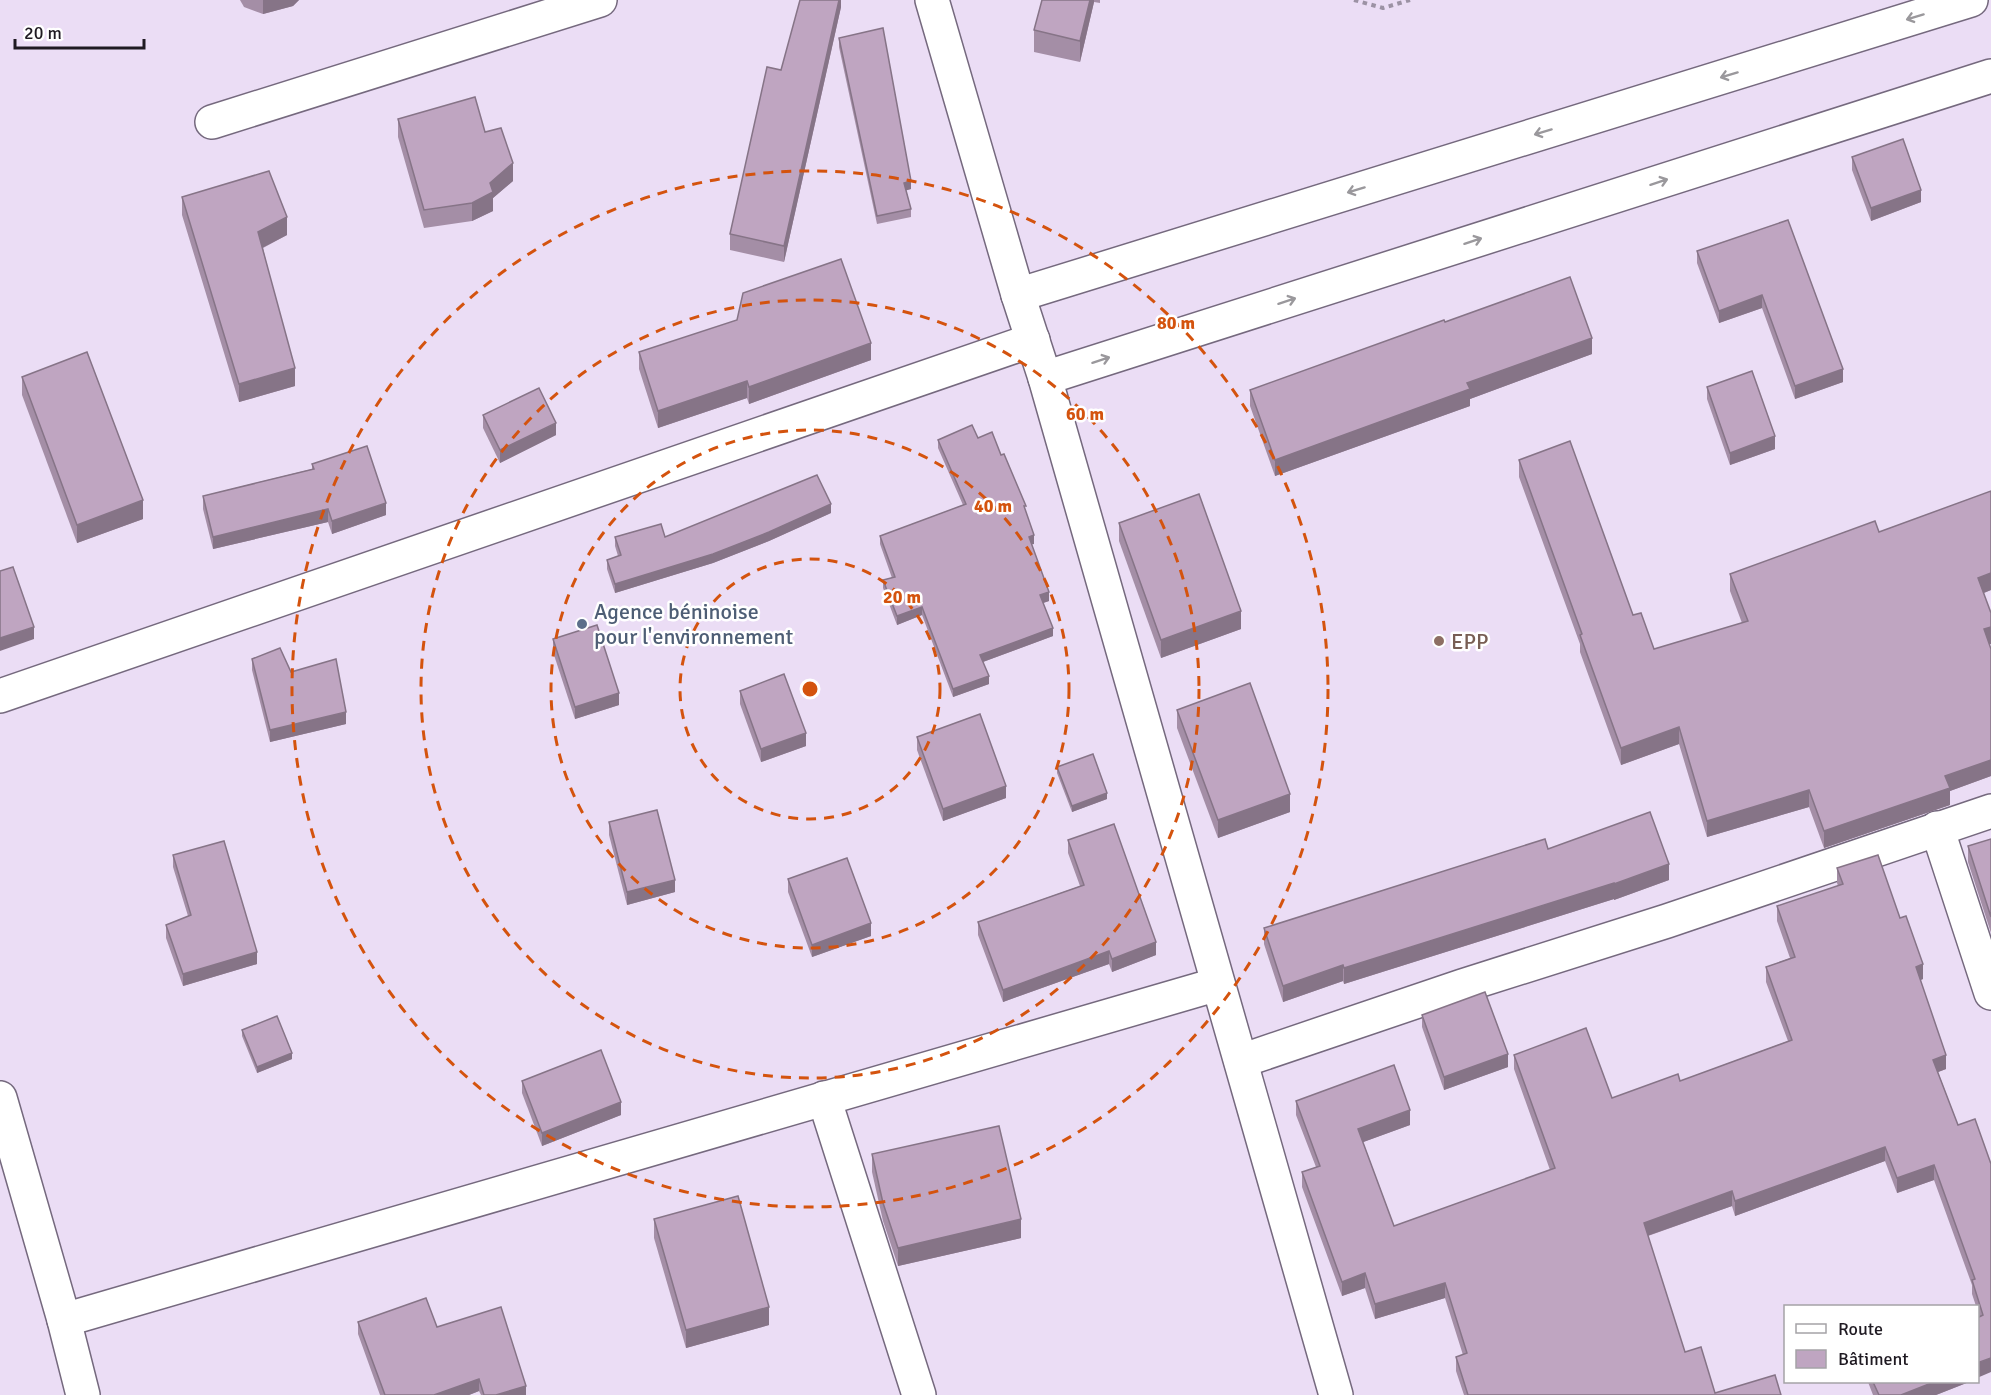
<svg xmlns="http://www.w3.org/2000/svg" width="1991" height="1395" font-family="Signika,sans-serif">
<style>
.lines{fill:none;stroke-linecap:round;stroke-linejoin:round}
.minor-casing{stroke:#75697e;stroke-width:36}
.tertiary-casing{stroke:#75697e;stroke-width:36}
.path{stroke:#9c92a4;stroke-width:4;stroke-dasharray:4.5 4.5;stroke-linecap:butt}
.minor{stroke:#fff;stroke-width:33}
.tertiary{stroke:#fff;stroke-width:33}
.wall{fill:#a48ea6}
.shaded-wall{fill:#867487}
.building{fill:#bfa5c1;stroke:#867487;stroke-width:1.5}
.oneway{stroke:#9a989c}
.ring{fill:none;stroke:#d4530e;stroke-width:3;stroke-dasharray:10 8}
.service-dot{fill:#5c6f8a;stroke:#fff;stroke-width:2}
.education-dot{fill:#8d6e63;stroke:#fff;stroke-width:2}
.labels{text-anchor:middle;stroke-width:5;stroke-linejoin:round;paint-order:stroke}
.service-label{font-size:22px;fill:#4e5e75;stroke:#fff;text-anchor:start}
.education-label{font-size:22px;fill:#785e54;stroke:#fff;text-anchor:start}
.centre{fill:#d4530e;stroke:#fff;stroke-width:3}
.ring-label{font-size:18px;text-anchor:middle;font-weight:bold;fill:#d4530e;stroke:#fff;stroke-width:5;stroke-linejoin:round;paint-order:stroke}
</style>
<rect width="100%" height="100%" fill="#ebddf5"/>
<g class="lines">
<defs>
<g id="minor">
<path d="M212,122L600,0"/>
<path d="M0,696L1033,340"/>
<path d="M1937,828L1991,993"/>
<path d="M1241,1061L1462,986L1667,921L1991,811"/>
<path d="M0,1098L64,1320L83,1395"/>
<path d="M824,1098L919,1395"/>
<path d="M64,1320L1218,984"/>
</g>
<g id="tertiary">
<path d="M932,0L1018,295L1045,378L1336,1395"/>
<path d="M1018,295L1971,0"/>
<path d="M1045,378L1991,76"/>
</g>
</defs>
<use href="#minor" class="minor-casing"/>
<use href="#tertiary" class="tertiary-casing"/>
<path class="path" d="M1354,0L1383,8L1410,0"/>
<use href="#minor" class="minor"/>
<use href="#tertiary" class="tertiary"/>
</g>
<g class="wall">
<path d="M240,0H299L293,6L263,14L244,7Z"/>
<path d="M841,0V7L784,262L730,250V234L781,70Z"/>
<path d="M1042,0H1100V3L1094,2L1080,62L1034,52V30Z"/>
<path d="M839,38L911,189L906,190L911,209V217L877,224L839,47Z"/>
<path d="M398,119L485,132L513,181L493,198V211L472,221L424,228L398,137Z"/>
<path d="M1852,157L1921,202L1871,221L1852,170Z"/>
<path d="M182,197L287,235L263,248L295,386L239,402L182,215Z"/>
<path d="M1788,220L1843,382L1795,399L1762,308L1719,323L1697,263V251Z"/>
<path d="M1445,322L1592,354L1470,399V406L1275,476L1250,406V390Z"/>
<path d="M639,352L871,360L749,404L747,398L658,428L639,369Z"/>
<path d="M22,377L143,519L77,543L22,395Z"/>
<path d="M1707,387L1775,449L1730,465L1707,399Z"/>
<path d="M483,415L556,435L500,463L483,428Z"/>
<path d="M978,438L1001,455L1026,512L1034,544H1031L1049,601L1043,603L1053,636L983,662L989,684L953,697L922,615L897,625L883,588V580L892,578L880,544V536L963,505L938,448V440Z"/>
<path d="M1519,460L1633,615L1654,649L1742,623L1730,591V574L1879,532L1991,491V590L1984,593L1989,644L1991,649V776L1950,791V805L1824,848L1809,807L1707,837L1679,744L1621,765L1580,652V644L1519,477Z"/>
<path d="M312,464L386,515L332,534L328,522L213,549L203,509V496L312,469Z"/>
<path d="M831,513L769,541L713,563L615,593L607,569V560L618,556L615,546V537H665Z"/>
<path d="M1119,523L1241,629L1161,658L1119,541Z"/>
<path d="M553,639L619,705L575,719L553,652Z"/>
<path d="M252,659L291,672L346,724L270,742L252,670Z"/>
<path d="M740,691L806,746L761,762L740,704Z"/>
<path d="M1177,710L1290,812L1218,838L1177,728Z"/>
<path d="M917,737L1006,798L943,821L917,750Z"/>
<path d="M1057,767L1107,799L1072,812L1057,773Z"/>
<path d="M609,822L675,892L627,905L609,835Z"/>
<path d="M1991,839V933L1968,862V846Z"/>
<path d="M1068,840L1156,955L1112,972L1109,964L1003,1002L978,935V922L1080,886L1068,853Z"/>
<path d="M1548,849L1669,880L1614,900V899L1344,984L1343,981L1283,1002L1264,944V928Z"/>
<path d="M173,855L257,964L183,986L166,938V925L188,916L173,867Z"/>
<path d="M1837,868L1900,918L1923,979L1920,980L1946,1069L1938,1072L1958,1125L1991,1372L1977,1312V1306H1976L1972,1294V1285L1934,1180L1897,1193L1885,1161L1735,1216L1732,1206L1648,1236L1685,1352L1715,1393L1781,1395H1464L1456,1371V1357L1463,1355L1445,1298L1375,1319L1365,1288L1342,1296L1302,1187V1172L1316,1167L1296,1115V1101L1410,1125L1363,1142L1394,1226L1550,1170L1514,1069V1055L1612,1098L1680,1081L1788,1041L1766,982V967L1790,958L1777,921V906L1838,886L1837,883Z"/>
<path d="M788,879L871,936L812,957L788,892Z"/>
<path d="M1422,1015L1508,1067L1444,1090L1422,1027Z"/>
<path d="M242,1030L292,1059L257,1073L242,1036Z"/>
<path d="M522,1081L621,1115L542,1146L522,1093Z"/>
<path d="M872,1154L1021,1238L898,1266L883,1221L872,1172Z"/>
<path d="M654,1219L769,1325L686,1348L654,1238Z"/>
<path d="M358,1322L526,1395H481L479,1391L469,1395H380L358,1334Z"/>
<path d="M1868,1382H1969L1936,1395H1873Z"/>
</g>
<g class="shaded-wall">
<path d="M263,0H299L293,6L263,14Z"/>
<path d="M839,0H841V7L784,262V246Z"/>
<path d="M1090,0H1094V2L1080,62V41Z"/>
<path d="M513,163V181L493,198V211L472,221V203L490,183Z"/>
<path d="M911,181V189L904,191V183Z"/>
<path d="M1921,190V202L1871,221V208Z"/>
<path d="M287,217V235L258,250V232Z"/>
<path d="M1762,295V308L1719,323V311Z"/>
<path d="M1592,338V354L1470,399V406L1275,476V460L1467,383Z"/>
<path d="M871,343V360L749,404V387Z"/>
<path d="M295,368V386L239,402V384Z"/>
<path d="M1843,369V382L1795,399V386Z"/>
<path d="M747,381V398L658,428V411Z"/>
<path d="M556,423V435L500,463V450Z"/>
<path d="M1775,436V449L1730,465V453Z"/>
<path d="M143,500V519L77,543V525Z"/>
<path d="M386,503V515L332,534V521Z"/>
<path d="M831,504V513L769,541L713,563L615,593V584Z"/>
<path d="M328,509V522L213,549V537Z"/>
<path d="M1034,535V544L1029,545V537Z"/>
<path d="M1991,573V590L1978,595V578Z"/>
<path d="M1049,592V601L1040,604V595Z"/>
<path d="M922,607V615L897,625V616Z"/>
<path d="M1241,611V629L1161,658V640Z"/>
<path d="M34,627V639L0,651V638Z"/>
<path d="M1991,627V644L1984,646V629Z"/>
<path d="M1053,628V636L980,663V655Z"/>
<path d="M989,676V684L953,697V689Z"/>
<path d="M619,693V705L575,719V707Z"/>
<path d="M346,712V724L270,742V730Z"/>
<path d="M1679,727V744L1621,765V748Z"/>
<path d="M806,733V746L761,762V749Z"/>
<path d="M1991,760V776L1950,791V805L1824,848V831L1945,776Z"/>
<path d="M1006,786V798L943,821V809Z"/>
<path d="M1809,790V807L1707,837V821Z"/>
<path d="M1107,793V799L1072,812V806Z"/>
<path d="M1290,794V812L1218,838V820Z"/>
<path d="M1669,864V880L1614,900V884Z"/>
<path d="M675,880V892L627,905V892Z"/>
<path d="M1614,883V899L1344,984V968Z"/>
<path d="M871,923V936L812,957V945Z"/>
<path d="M1156,942V955L1112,972V959Z"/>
<path d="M1109,951V964L1003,1002V990Z"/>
<path d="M257,952V964L183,986V974Z"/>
<path d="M1923,964V979L1916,982V967Z"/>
<path d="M1343,965V981L1283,1002V986Z"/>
<path d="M292,1053V1059L257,1073V1067Z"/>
<path d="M1508,1054V1067L1444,1090V1077Z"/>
<path d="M1946,1055V1069L1933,1074V1060Z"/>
<path d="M621,1102V1115L542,1146V1133Z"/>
<path d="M1410,1110V1125L1358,1144V1129Z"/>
<path d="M1885,1147V1161L1735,1216V1201Z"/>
<path d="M1934,1165V1180L1897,1193V1178Z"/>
<path d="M1732,1191V1206L1644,1237V1223Z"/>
<path d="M1021,1219V1238L898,1266V1248Z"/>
<path d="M1365,1273V1288L1342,1296V1282Z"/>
<path d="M1445,1283V1298L1375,1319V1304Z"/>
<path d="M769,1307V1325L686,1348V1330Z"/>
<path d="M1991,1358V1372L1977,1378V1363Z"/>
<path d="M479,1379V1391L469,1395H434Z"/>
<path d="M1934,1382H1969L1936,1395H1901Z"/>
<path d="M526,1386V1395H496Z"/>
</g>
<g class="building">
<path d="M800,0H839L784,246L730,234L767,67L781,70Z"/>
<path d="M1042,0H1090L1080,41L1034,30Z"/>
<path d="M883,28L911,181L904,183L911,209L877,216L839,38Z"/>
<path d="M475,97L485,132L501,128L513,163L490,183L493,192L472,203L424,210L398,119Z"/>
<path d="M1903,139L1921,190L1871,208L1852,157Z"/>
<path d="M269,171L287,217L258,232L295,368L239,384L182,197Z"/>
<path d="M1788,220L1843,369L1795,386L1762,295L1719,311L1697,251Z"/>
<path d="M841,259L871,343L749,387L747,381L658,411L639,352L737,320L743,293Z"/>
<path d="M1570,277L1592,338L1467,383L1470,389L1275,460L1250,390L1444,320L1445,322Z"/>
<path d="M87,352L143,500L77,525L22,377Z"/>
<path d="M1752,371L1775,436L1730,453L1707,387Z"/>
<path d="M539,388L556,423L500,450L483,415Z"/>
<path d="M972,425L978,438L992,432L1001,455L1004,454L1026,506H1024L1034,535L1029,537L1049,592L1040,595L1053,628L980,655L989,676L953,689L922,607L897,616L883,580L895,577L880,536L966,504L938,440Z"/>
<path d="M1570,441L1633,615L1641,613L1654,649L1748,621L1730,574L1875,521L1879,532L1991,491V573L1978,578L1991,613V627L1984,629L1991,649V760L1945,776L1950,788L1824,831L1809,790L1707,821L1679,727L1621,748L1580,635L1582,634L1519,460Z"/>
<path d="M367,446L386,503L332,521L328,509L213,537L203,496L314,469L312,464Z"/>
<path d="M817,475L831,504L769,532L713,554L615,584L607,560L621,555L615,537L661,524L665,537Z"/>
<path d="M1199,494L1241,611L1161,640L1119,523Z"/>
<path d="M13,567L34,627L0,638V571Z"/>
<path d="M597,625L619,693L575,707L553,639Z"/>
<path d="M280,648L291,672L336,659L346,712L270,730L252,659Z"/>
<path d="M784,674L806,733L761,749L740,691Z"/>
<path d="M1250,683L1290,794L1218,820L1177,710Z"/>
<path d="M980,714L1006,786L943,809L917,737Z"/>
<path d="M1093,754L1107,793L1072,806L1057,767Z"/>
<path d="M657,810L675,880L627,892L609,822Z"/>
<path d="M1650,812L1669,864L1614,884V883L1344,968L1343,965L1283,986L1264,928L1545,839L1548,849Z"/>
<path d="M1114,824L1156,942L1112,959L1109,951L1003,990L978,922L1084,885L1068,840Z"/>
<path d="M1991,839V917L1968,846Z"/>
<path d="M224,841L257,952L183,974L166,925L191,915L173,855Z"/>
<path d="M1878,855L1900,918L1906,916L1923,964L1916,967L1946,1055L1933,1060L1958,1125L1975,1119L1991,1164V1358L1977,1363V1318L1983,1315L1972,1280L1975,1279L1934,1165L1897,1178L1885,1147L1735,1201L1732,1191L1644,1223L1685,1352L1701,1347L1715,1393L1775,1375L1781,1395H1468L1456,1357L1467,1353L1445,1283L1375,1304L1365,1273L1342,1282L1302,1172L1320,1166L1296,1101L1394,1065L1410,1110L1358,1129L1394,1226L1555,1168L1514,1055L1586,1028L1612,1098L1678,1074L1680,1081L1792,1040L1766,967L1795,957L1777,906L1843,884L1837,868Z"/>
<path d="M847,858L871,923L812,945L788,879Z"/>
<path d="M1485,992L1508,1054L1444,1077L1422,1015Z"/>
<path d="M277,1016L292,1053L257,1067L242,1030Z"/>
<path d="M601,1050L621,1102L542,1133L522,1081Z"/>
<path d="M999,1126L1021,1219L898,1248L883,1203L872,1154Z"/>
<path d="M738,1196L769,1307L686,1330L654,1219Z"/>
<path d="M426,1298L437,1327L501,1307L526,1386L496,1395H484L479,1379L434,1395H385L358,1322Z"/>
<path d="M1873,1382H1934L1901,1395H1879Z"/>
</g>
<defs><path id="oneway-shaft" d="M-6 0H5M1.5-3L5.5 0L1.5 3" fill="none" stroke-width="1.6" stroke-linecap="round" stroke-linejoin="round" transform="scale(1.5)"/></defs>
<g class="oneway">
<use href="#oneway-shaft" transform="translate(1915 17) rotate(163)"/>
<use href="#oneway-shaft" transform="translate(1729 75) rotate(163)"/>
<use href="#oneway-shaft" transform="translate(1543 132) rotate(163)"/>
<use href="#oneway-shaft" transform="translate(1659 182) rotate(-18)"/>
<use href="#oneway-shaft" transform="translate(1356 190) rotate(163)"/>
<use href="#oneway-shaft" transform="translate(1473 241) rotate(-18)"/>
<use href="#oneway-shaft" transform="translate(1287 301) rotate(-18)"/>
<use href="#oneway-shaft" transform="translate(1101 360) rotate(-18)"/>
</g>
<g class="ring">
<circle cx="810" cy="689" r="130"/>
<circle cx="810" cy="689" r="259"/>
<circle cx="810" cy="689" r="389"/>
<circle cx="810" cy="689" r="518"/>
</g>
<circle class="service-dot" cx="582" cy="624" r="6"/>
<circle class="education-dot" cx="1439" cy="641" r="6"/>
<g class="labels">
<g class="service-label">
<text x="594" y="619">Agence béninoise<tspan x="594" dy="25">pour l'environnement</tspan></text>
</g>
<g class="education-label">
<text x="1451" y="649">EPP</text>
</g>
</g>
<circle cx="810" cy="689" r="9" class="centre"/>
<g class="ring-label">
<text x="1176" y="329">80 m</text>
<text x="1085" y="420">60 m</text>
<text x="993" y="512">40 m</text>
<text x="902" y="603">20 m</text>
</g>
<rect x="1784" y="1305" width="195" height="78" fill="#ffffff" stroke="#a5a3a7" stroke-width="1.5"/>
<rect x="1796" y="1324" width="30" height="9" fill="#ffffff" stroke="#a5a3a7" stroke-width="1.5"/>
<text x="1838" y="1335" font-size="18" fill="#1f1a22">Route</text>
<rect x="1796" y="1350" width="30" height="18" fill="#bfa5c1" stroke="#a5a3a7" stroke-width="1.5"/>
<text x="1838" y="1365" font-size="18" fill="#1f1a22">Bâtiment</text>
<path d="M15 39v9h129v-9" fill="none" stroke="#1f1a22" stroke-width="3"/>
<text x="24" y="39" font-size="18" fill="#1f1a22" stroke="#ffffff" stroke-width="4.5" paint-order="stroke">20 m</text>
</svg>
